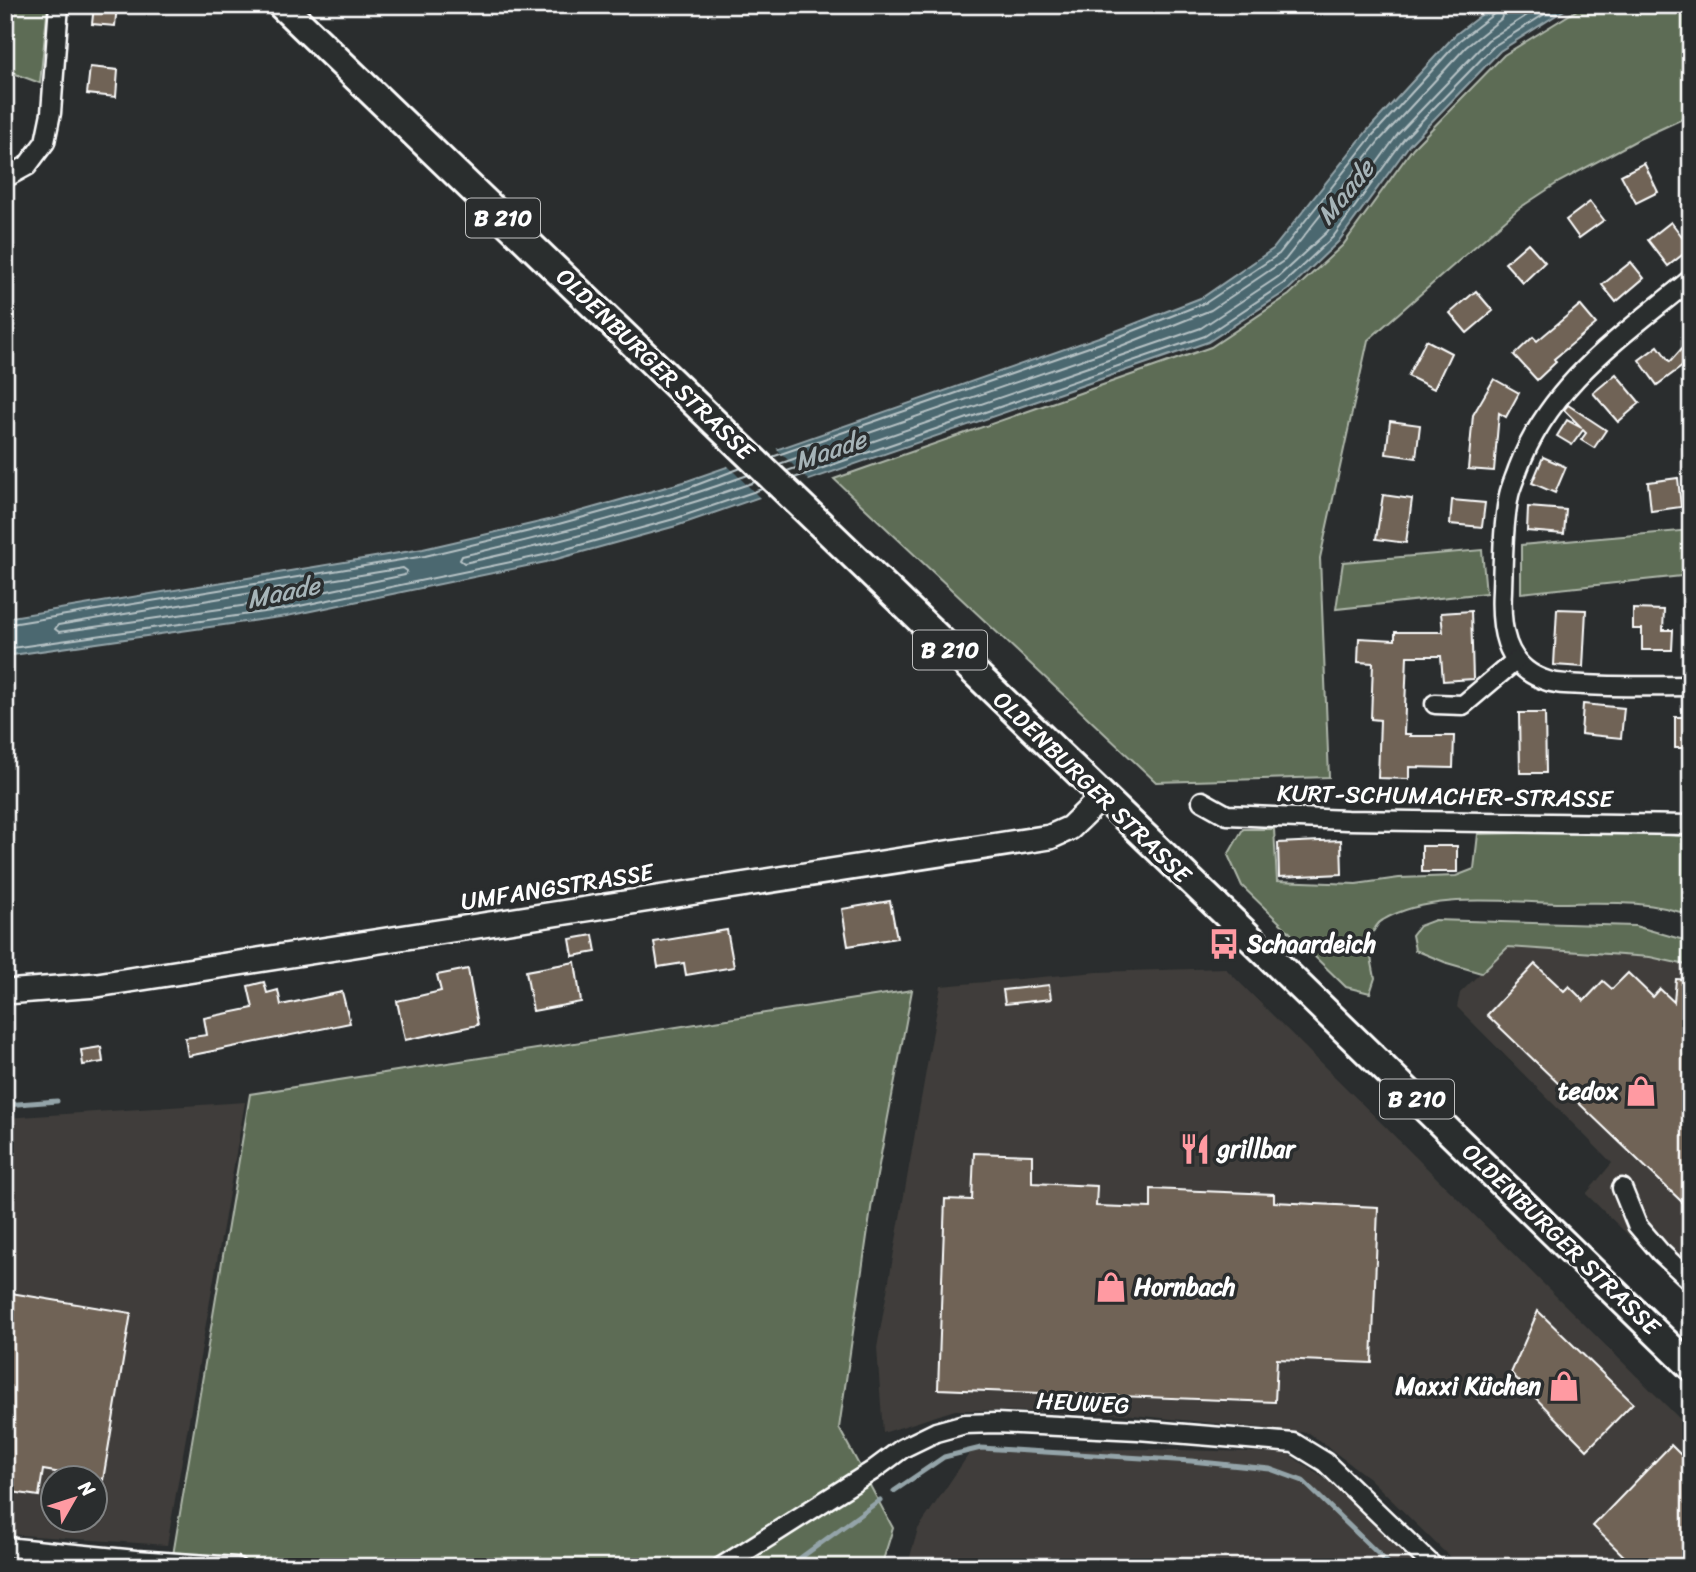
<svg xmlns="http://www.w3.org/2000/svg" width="1696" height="1572" font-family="Sriracha,sans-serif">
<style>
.built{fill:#3f3d3a;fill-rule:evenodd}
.green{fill:#5d6c55;stroke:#aeb6aa;stroke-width:2}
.water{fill:#4c6870;stroke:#94a4a9;stroke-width:2}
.pier{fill:#2a2d2e}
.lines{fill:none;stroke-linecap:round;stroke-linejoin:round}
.shore{stroke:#b7c3c6;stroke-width:2}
.stream{stroke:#94a4a9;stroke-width:5}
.building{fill:#6f6356;stroke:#fff;stroke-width:2}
.street-casing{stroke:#fff;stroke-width:23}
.secondary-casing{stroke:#fff;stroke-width:28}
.primary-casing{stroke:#fff;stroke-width:32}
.street{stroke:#2a2d2e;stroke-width:18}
.secondary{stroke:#2a2d2e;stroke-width:23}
.primary{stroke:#2a2d2e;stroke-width:26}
.labels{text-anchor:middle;stroke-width:7;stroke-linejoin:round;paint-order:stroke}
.shield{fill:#2a2d2e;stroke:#bfc0c0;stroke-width:2}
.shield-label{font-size:23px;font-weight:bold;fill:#fff}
.street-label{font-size:24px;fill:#fff;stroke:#2a2d2e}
.poi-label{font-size:24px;font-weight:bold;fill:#fff;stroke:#2a2d2e;text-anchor:start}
.water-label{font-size:26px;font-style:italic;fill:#a6b4b8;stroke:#2a2d2e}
</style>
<rect width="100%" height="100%" fill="#2a2d2e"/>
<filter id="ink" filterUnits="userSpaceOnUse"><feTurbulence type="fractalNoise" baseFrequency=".0143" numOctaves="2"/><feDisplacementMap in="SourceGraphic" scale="14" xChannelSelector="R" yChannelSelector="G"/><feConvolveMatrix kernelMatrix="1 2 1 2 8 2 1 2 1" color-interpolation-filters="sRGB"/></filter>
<g filter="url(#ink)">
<g class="built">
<path d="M1507,947L1650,957L1691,966V1296L1586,1194L1612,1163L1457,1007L1460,993Z"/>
<path d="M1225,968L1691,1430V1567H1460L1369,1478L1309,1433L1123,1414L955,1410L883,1433L877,1348L941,986L1097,972Z"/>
<path d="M245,1102L167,1545L5,1534V1118ZM52,1478H94V1520H52Z"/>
<path d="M1143,1449L1287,1453L1334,1485L1417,1567H907L918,1529L971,1451Z"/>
</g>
<g class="green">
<path d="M5,5H48L40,83L5,70Z"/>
<path d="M1585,5H1691V115L1639,139L1559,182L1518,209L1368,340L1320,558L1329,777L1156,782L834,479L1211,347L1289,295L1343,245L1413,148L1504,55Z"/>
<path d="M1691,530V575L1521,593V545Z"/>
<path d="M1482,550L1486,593L1336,609L1343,562Z"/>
<path d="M1243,829H1274L1277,881L1356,884L1399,878L1456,876L1474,869L1478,834L1625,831L1691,837V916C1649,899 1602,903 1557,903C1504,902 1430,892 1383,920C1375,924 1372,935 1368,942L1375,978L1370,993L1346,987L1242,886L1228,855Z"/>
<path d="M1435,920L1635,926L1691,942V966L1650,957L1508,947L1481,973L1447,963L1415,950L1412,935L1419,926Z"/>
<path d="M912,990L872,1202L839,1428L893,1528L881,1567H171L250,1094Z"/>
</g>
<path class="water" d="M1494,5H1572L1500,51L1410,144L1338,242L1288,290L1208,342L676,526L546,562L287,616L5,656V618L423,549L553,519L684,482L1116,331L1203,297L1273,249L1367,131L1455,35Z"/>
<path class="pier" d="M773,445L811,483L762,500L725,463Z"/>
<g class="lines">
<g class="shore">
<path d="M772,457L1118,337L1207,302L1279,254L1372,136L1460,40L1495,13L1497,5"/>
<path d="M779,464L1121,346L1211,310L1285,260L1379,141L1466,47L1501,19L1506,5"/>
<path d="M787,471L1201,328L1278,277L1327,232L1398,134L1488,40L1543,5"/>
<path d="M748,475C655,509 559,533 462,556L460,560L464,563C563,542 659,515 755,482"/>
<path d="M794,478L1205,336L1283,284L1333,237L1404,139L1494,46L1559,5"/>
<path d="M403,568L407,571L405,575L284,600L59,632L55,629L58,625Z"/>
<path d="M5,625L425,556L555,525L686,489L741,468"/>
<path d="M5,649L285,609L544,555L674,519L762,489"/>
</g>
<g class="stream">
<path d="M5,1105L57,1101"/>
<path d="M894,1491L944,1457L981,1448L1191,1461L1270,1469L1303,1481L1392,1567"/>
<path d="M788,1567L880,1500"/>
</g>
</g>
<g class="building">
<path d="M94,5H117L115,26L92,24Z"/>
<path d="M90,67L118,70L116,97L87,94Z"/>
<path d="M1644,163L1658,192L1636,203L1621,175Z"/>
<path d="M1590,202L1604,220L1579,238L1566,220Z"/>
<path d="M1671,222L1691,248L1668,266L1648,240Z"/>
<path d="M1528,243L1545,262L1523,283L1505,263Z"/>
<path d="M1631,262L1644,278L1616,302L1602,285Z"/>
<path d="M1476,291L1493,311L1467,333L1450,313Z"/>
<path d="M1580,305L1596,324L1554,359L1556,362L1537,380L1514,355L1533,337L1537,341Z"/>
<path d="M1691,338V360L1657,385L1639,360L1658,346L1670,362Z"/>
<path d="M1426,340L1451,353L1434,389L1408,376Z"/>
<path d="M1616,374L1640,403L1618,422L1593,393Z"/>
<path d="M1494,379L1519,393L1506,417L1499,413L1494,471L1468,469L1473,415Z"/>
<path d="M1568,405L1606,430L1594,448L1581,440L1586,433L1583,430L1572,445L1557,436L1567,420L1582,428L1564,410Z"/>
<path d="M1390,421L1420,425L1416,458L1386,454Z"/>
<path d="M1543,457L1566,467L1555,493L1532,483Z"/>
<path d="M1678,478L1681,507L1651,511L1648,482Z"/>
<path d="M1383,495L1412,499L1406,543L1376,539Z"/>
<path d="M1452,500L1485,503L1482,527L1450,524Z"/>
<path d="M1528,507L1566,510L1564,534L1527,531Z"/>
<path d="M1557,609L1586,610L1583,667L1554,665Z"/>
<path d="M1633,609L1664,610L1663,630H1673L1672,650H1642V629H1633Z"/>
<path d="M1471,611L1473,679L1443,681L1441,656H1407L1404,734H1411L1410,736H1454L1453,768L1409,767V779L1378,778L1380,720L1371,719L1373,663L1358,662L1359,638L1395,640V632H1443L1441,613Z"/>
<path d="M1583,704L1624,708L1621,738L1581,734Z"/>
<path d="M1519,713H1545L1546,773H1520Z"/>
<rect x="1675" y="717" width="16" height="31"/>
<path d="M1341,840L1342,874L1279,877L1278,843Z"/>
<rect x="1422" y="846" width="35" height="26"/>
<path d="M890,901L897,938L848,946L842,909Z"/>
<path d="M727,930L734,967L686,975L684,963L658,967L654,942Z"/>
<path d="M593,935L596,952L573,956L570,939Z"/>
<path d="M575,962L581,1002L533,1011L526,971Z"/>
<path d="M1535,964L1564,991L1569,986L1584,1001L1603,981L1612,989L1628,973L1653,997L1660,989L1674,1002L1676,979L1691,980V1193L1682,1202L1487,1015Z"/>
<path d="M468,969L478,1025L405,1040L397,1001L441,991L437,975Z"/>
<path d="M264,982L267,993L278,990L281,1005L342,992L350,1023L188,1056L185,1038L207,1035L204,1018L253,1008L248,986Z"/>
<path d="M1049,985L1051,999L1005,1004L1003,990Z"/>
<path d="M101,1047L103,1062L83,1065L81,1050Z"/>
<path d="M974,1153L1032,1155V1183L1097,1186L1096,1206L1151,1208V1189L1274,1194V1202L1378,1207L1372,1363L1277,1359L1275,1402L938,1389L945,1199L972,1200Z"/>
<path d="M5,1292L131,1313L103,1480L43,1470L39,1496L5,1491Z"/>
<path d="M1538,1311L1633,1403L1587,1450L1511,1373Z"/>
<path d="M1671,1445L1691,1465V1567H1635L1593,1526Z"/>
</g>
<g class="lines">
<defs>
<g id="street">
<path d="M5,178L27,166L45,142L51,113L59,5"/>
<path d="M1691,279C1623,336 1550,383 1518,469C1515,478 1511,486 1509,495C1503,525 1503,559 1502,590C1500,627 1504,664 1542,679C1555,685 1570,684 1584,685C1620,687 1655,686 1691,686"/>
<path d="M1435,704L1463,705L1515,661"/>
<path d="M1202,801L1227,815L1347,820L1691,825"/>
<path d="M1622,1188L1637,1225L1660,1252L1691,1281"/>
<path d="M5,1547L136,1560L236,1567"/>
<path d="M721,1567L872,1471L903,1448L936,1432L965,1424L996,1423L1138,1430L1294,1443L1325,1462L1434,1567"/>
</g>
<path id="secondary" d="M5,992L97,985L1050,837L1070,828L1102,797"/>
<path id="primary" d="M281,5L1240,928L1691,1367"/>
</defs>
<use href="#street" class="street-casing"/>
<use href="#secondary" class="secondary-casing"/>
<use href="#primary" class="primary-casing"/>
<use href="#street" class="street"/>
<use href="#secondary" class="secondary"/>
<use href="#primary" class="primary"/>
</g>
</g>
<defs>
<symbol id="bus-bare" viewBox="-9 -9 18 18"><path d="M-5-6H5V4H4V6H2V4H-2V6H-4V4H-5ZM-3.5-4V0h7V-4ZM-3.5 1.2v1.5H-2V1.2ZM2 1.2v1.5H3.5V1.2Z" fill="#ff9aa2" stroke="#2a2d2e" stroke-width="2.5" paint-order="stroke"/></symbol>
<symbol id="shop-bare" viewBox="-9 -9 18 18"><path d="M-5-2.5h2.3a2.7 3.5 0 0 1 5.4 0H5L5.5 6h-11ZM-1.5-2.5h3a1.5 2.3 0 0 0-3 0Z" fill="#ff9aa2" stroke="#2a2d2e" stroke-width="2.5" paint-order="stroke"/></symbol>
<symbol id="restaurant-bare" viewBox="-9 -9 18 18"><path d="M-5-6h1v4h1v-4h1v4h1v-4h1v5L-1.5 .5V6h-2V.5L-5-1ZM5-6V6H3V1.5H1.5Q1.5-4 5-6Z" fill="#ff9aa2" stroke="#2a2d2e" stroke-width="2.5" paint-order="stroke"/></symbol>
</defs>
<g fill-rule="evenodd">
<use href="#bus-bare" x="1202" y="922" width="44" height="44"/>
<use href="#shop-bare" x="1619" y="1069" width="44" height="44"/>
<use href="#restaurant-bare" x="1173" y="1127" width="44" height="44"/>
<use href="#shop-bare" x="1089" y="1265" width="44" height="44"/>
<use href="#shop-bare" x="1542" y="1364" width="44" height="44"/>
</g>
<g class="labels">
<g class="shield">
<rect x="466" y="198.5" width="74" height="39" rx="5"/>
<rect x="913" y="630.5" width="74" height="39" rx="5"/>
<rect x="1380" y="1079.5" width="74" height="39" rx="5"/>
</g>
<g class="shield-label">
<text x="503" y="226">B 210</text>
<text x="950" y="658">B 210</text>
<text x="1417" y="1107">B 210</text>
</g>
<g class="street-label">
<text transform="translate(655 364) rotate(44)" y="8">OLDENBURGER STRASSE</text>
<text transform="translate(1092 787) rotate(44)" y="8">OLDENBURGER STRASSE</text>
<text transform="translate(1445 796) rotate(1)" y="8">KURT-SCHUMACHER-STRASSE</text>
<text transform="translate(557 887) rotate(-9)" y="8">UMFANGSTRASSE</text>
<text transform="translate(1561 1239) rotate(44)" y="8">OLDENBURGER STRASSE</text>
<text transform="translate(1083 1403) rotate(3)" y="8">HEUWEG</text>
</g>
<g class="poi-label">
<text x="1247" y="952">Schaardeich</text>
<text x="1618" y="1099" text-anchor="end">tedox</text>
<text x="1218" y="1157">grillbar</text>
<text x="1134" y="1295">Hornbach</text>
<text x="1541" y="1394" text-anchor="end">Maxxi Küchen</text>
</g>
<g class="water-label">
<text transform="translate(1345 192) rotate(-51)" y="9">Maade</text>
<text transform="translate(830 450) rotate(-19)" y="9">Maade</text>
<text transform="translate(283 592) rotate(-12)" y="9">Maade</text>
</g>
</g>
<rect width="1696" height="1572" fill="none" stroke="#2a2d2e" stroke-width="28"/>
<rect x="14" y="14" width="1668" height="1544" fill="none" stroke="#fff" stroke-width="2.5" filter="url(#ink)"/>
<g transform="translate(74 1499) rotate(51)"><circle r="33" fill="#2a2d2e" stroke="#7f8182" stroke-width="2"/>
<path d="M0-5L12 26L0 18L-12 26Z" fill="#ff9aa2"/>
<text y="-10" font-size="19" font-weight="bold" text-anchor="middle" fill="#ffffff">N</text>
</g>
</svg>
